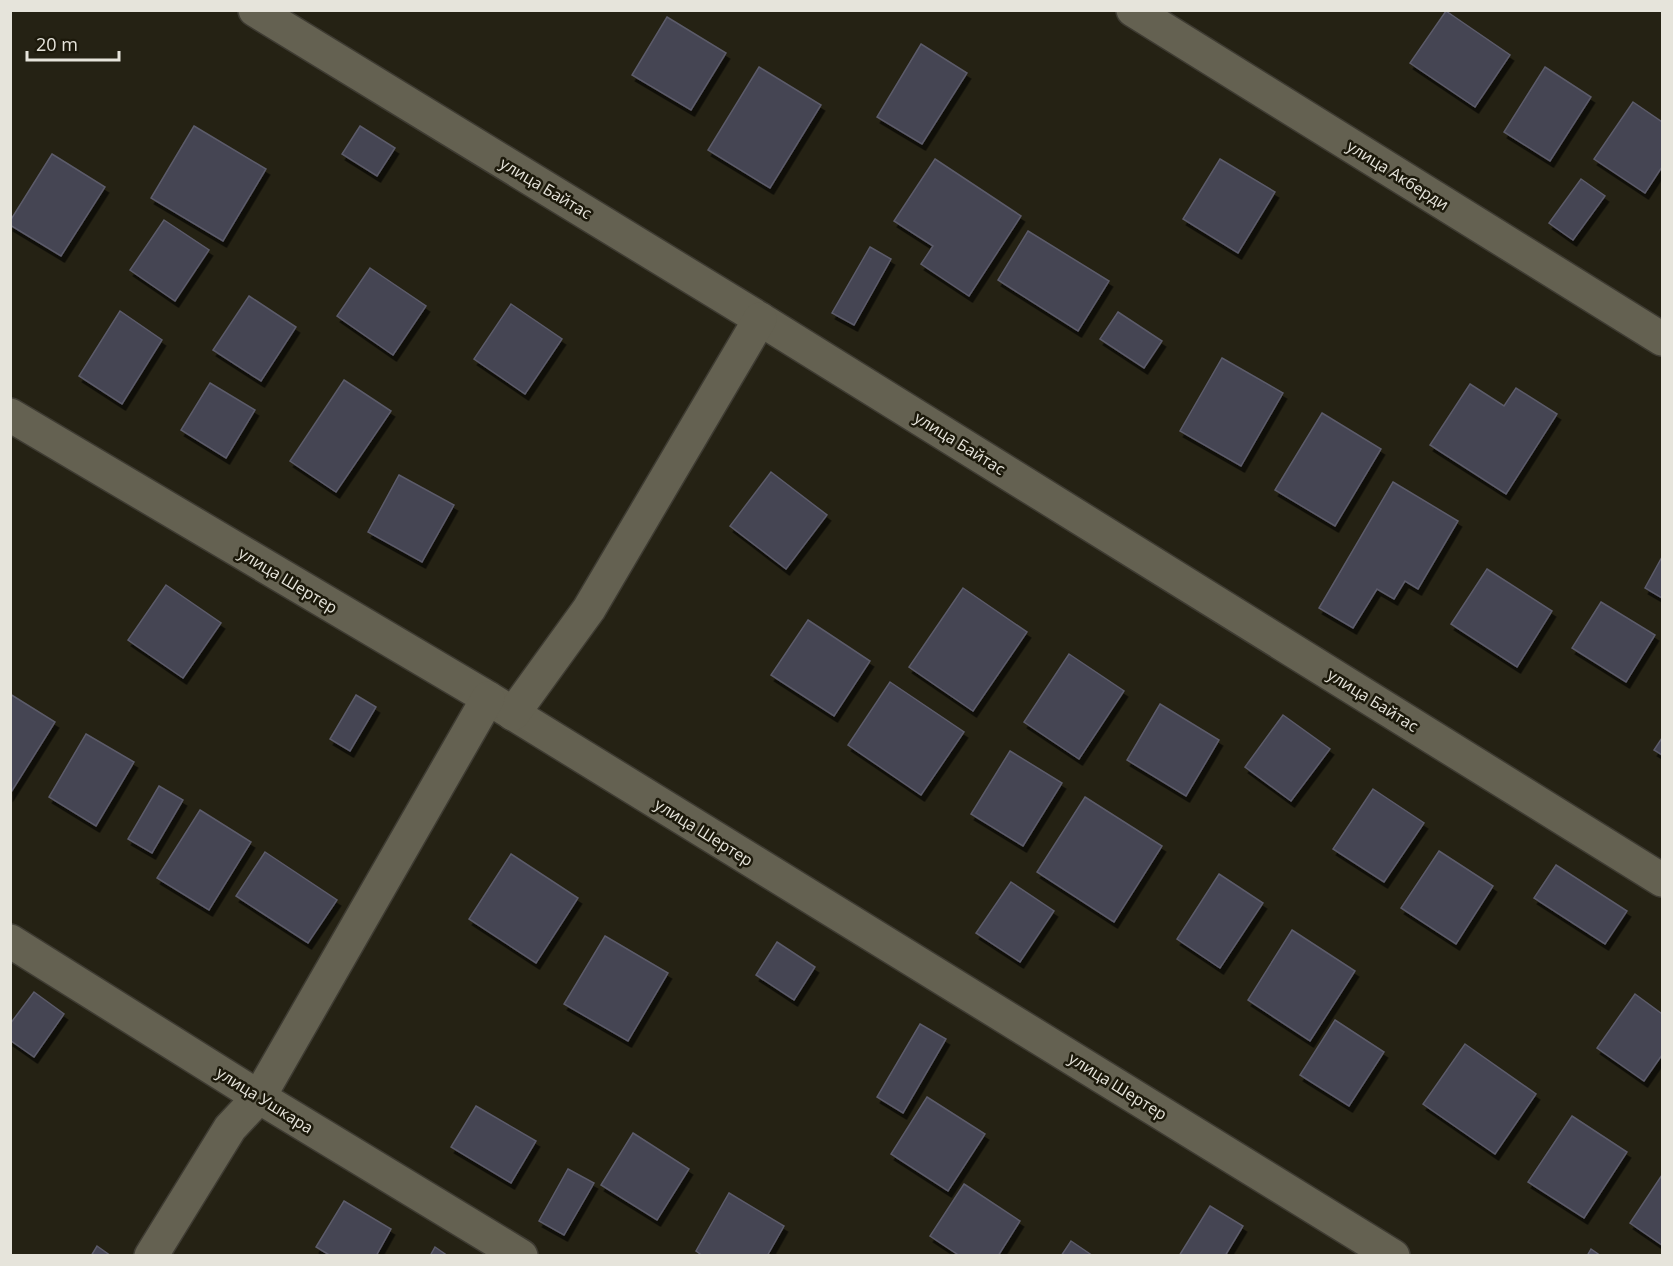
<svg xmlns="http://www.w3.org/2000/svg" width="1673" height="1266" font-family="'Open Sans',sans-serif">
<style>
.building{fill:#444452;stroke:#5c5b6a;stroke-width:1.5;filter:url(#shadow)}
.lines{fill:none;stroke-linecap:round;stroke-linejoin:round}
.minor-casing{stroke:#3e3b32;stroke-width:36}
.minor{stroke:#646151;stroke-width:33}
.labels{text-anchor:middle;stroke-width:5;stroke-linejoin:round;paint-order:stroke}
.street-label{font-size:16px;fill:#e6e4db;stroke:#1c190b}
</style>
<defs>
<filter id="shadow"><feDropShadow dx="3.5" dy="6" stdDeviation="0" flood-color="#0009"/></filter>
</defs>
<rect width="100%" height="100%" fill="#252214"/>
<g class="building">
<path d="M1446,11L1510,55L1475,107L1410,63Z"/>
<path d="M667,17L726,53L691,110L632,75Z"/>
<path d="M921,44L967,73L922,144L877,117Z"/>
<path d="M759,67L821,105L770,188L708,150Z"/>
<path d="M1545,67L1591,97L1550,161L1504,132Z"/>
<path d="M1633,102L1662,122V167L1645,193L1594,159Z"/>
<path d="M194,126L266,169L223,241L151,198Z"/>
<path d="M360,126L395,148L377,176L342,154Z"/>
<path d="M52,154L105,187L61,256L10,225V221Z"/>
<path d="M935,159L1021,216L969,296L921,264L933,246L894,221Z"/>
<path d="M1220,159L1275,192L1238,253L1183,219Z"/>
<path d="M1581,179L1605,196L1573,240L1549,223Z"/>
<path d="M164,220L209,250L175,301L130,270Z"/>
<path d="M1028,231L1109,281L1078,331L998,280Z"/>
<path d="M870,247L891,259L854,325L832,313Z"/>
<path d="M370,268L426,306L393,355L337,316Z"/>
<path d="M249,296L296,327L261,381L213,350Z"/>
<path d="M511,304L562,339L525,394L474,359Z"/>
<path d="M120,311L162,340L122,404L79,376Z"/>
<path d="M1118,312L1162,341L1144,368L1100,339Z"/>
<path d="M1222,358L1283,393L1241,466L1180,431Z"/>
<path d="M344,380L391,411L336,492L290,461Z"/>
<path d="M210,383L255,410L226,458L181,430Z"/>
<path d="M1470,384L1504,406L1516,388L1557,414L1506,494L1430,445Z"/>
<path d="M1322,413L1381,449L1335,526L1275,490Z"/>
<path d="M771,472L827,515L786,569L730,526Z"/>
<path d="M399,475L454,505L422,562L368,532Z"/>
<path d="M1393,482L1458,521L1418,589L1405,581L1394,599L1377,589L1353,628L1319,608Z"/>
<path d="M1662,557V598L1645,588Z"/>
<path d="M1487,569L1552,611L1517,667L1451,624Z"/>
<path d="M166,585L221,623L183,678L128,640Z"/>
<path d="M963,588L1027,632L973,711L909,667Z"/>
<path d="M1601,602L1655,635L1626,682L1572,648Z"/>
<path d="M808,620L870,661L834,716L771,675Z"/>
<path d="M1069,654L1124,691L1079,759L1024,722Z"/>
<path d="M890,682L964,732L921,795L848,745Z"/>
<path d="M10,694L55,722L10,794Z"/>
<path d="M356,695L376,707L350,751L330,739Z"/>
<path d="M1160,704L1219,740L1186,796L1127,760Z"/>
<path d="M1283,715L1330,749L1291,801L1245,767Z"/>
<path d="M86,734L134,762L96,826L49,797Z"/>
<path d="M1662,738V755L1654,750Z"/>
<path d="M1010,751L1062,783L1023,846L971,814Z"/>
<path d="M159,786L183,800L152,853L128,839Z"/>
<path d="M1373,789L1424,823L1384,882L1333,849Z"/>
<path d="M1085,797L1162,846L1114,922L1037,872Z"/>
<path d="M200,810L251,842L209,910L157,878Z"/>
<path d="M1439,851L1493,886L1456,944L1401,908Z"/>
<path d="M265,852L337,900L308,943L236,896Z"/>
<path d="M511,854L578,898L536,963L469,919Z"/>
<path d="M1556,865L1627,911L1605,944L1534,898Z"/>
<path d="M1219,874L1263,903L1220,968L1177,939Z"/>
<path d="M1011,882L1054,911L1020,962L976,933Z"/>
<path d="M1292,930L1355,971L1310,1041L1248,1000Z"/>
<path d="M605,936L668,973L628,1041L564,1004Z"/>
<path d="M777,942L815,967L794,1000L756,975Z"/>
<path d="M34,992L64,1014L34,1057L10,1040V1024Z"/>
<path d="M1635,994L1662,1014V1055L1644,1081L1597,1048Z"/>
<path d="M1335,1020L1384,1052L1349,1106L1300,1075Z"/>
<path d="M920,1024L946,1039L903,1113L877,1097Z"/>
<path d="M1465,1044L1536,1094L1495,1154L1423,1104Z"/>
<path d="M927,1097L985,1134L948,1191L891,1154Z"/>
<path d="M476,1106L536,1141L511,1183L451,1147Z"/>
<path d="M1572,1116L1627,1152L1584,1218L1528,1182Z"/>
<path d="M633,1133L689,1169L657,1220L601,1185Z"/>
<path d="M568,1169L594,1183L564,1235L539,1221Z"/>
<path d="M1662,1175V1245L1630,1223Z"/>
<path d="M964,1184L1020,1221L998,1256H960L930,1236Z"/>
<path d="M729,1193L784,1226L767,1256H703L696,1251Z"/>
<path d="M344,1201L391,1229L376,1256H331L316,1247Z"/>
<path d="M1210,1206L1243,1226L1225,1256H1179Z"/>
<path d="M1071,1241L1093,1256H1061Z"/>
<path d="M97,1246L111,1256H91Z"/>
<path d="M435,1247L448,1256H430Z"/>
<path d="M1591,1249L1601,1256H1587Z"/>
</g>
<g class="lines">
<defs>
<g id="minor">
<path d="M255,10L760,319L1662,880"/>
<path d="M1133,10L1662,339"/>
<path d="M10,415L488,698L1393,1256"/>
<path d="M513,714L589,609L760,319"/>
<path d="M10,941L259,1097L521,1256"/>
<path d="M151,1256L230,1128L259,1097L488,698"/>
</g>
</defs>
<use href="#minor" class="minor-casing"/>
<use href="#minor" class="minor"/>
</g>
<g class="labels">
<g class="street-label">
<text transform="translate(1398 175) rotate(32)" y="6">улица Акберди</text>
<text transform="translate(546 188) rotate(31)" y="6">улица Байтас</text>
<text transform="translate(960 443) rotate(32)" y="6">улица Байтас</text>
<text transform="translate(288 580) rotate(31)" y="6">улица Шертер</text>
<text transform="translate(1373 700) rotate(32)" y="6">улица Байтас</text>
<text transform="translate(704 832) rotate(32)" y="6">улица Шертер</text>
<text transform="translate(1118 1086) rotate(32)" y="6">улица Шертер</text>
<text transform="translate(265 1100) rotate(32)" y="6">улица Ушкара</text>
</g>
</g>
<rect width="1673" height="1266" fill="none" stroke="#e6e4db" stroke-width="24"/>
<path d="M27 51v9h92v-9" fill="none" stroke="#e6e4db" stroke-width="3"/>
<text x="36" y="51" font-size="18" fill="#e6e4db" stroke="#1c190b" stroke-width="4.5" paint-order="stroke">20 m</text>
</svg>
